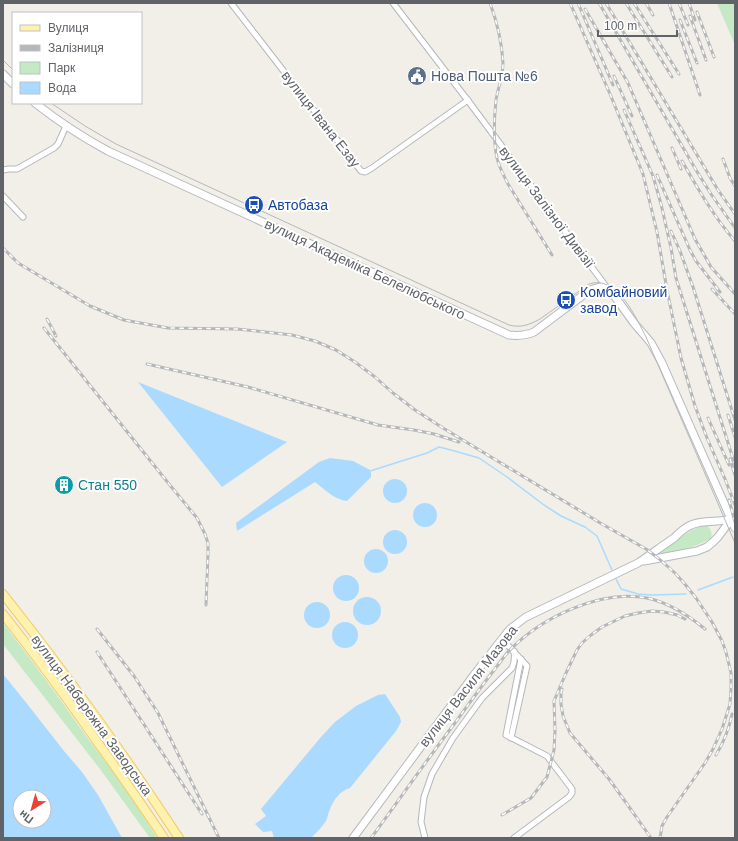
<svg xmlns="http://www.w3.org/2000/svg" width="738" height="841" font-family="Arial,sans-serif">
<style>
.green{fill:#c5e8c5}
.water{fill:#aadaff;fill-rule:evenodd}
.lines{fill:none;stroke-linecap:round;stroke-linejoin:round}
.stream{stroke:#aadaff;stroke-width:1.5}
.street-casing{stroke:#b5b8bc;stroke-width:7}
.secondary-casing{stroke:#b6babf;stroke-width:9}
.primary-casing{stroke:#f2c960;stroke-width:10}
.street{stroke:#fff;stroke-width:5}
.secondary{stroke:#fff;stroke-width:7}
.primary{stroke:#fff2af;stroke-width:8}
.tram{stroke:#b6b7b8;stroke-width:1}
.rail-casing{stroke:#b6b7b8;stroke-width:3}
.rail{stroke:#fff;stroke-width:1.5;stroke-dasharray:4.5;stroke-linecap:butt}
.labels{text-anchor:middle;stroke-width:4;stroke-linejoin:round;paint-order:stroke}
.service-label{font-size:14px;fill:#4e5e75;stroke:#fff;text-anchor:start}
.street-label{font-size:14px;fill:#5f6368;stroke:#fff}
.transit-label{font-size:14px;fill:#164399;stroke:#fff;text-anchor:start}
.culture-label{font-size:14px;fill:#0d838f;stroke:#fff;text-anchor:start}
</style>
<rect width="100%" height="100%" fill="#f1efe8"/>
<g class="green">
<path d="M717,3H735V45Z"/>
<path d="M705,524C710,528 713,532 711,538C695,548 677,551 659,554C673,543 688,531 705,524Z"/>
<path d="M3,623C32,660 59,698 86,736C111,769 136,803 157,838H150L100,769L3,644Z"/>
</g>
<g class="water">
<path d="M138,382L287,442L222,487Z"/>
<path d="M330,458L353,461L370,470L371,473V477L347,501C335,500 324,489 315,482L237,531L236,523L319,462Z"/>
<circle cx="395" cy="491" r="12"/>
<circle cx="425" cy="515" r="12"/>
<circle cx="395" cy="542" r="12"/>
<circle cx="376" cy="561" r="12"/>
<circle cx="346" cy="588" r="13"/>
<circle cx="367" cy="611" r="14"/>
<circle cx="317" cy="615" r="13"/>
<circle cx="345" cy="635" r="13"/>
<path d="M3,674L28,705L64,751L82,772L98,795L122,838H3ZM20,797H44V821H20Z"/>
<path d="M385,694L400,717L401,722L396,731L350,788C340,791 334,799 330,809C328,813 328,817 326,821C322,827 316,833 311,838H274L272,831L263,832L255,824L266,816L261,809L321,737L335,722L356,706L378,695Z"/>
</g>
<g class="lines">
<g class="stream">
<path d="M370,471L427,453L439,447L451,450L479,458L507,477L544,505L561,516L585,527L597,536L612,570"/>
<path d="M616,579L621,589L638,594L652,595L686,594"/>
<path d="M698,590L733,577"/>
</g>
<defs>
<g id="street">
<path d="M231,3L361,171L365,172L372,168L468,100"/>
<path d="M393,3L469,102L608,289"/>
<path d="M3,170L9,169H17L54,148L58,144L66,126"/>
<path d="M3,196L23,217"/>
<path d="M502,639L527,666L511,738"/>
<path d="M425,838L421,822L424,797L432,774L453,738L482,698L512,668C515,662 515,658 514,651"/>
<path d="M514,838L569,797L572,793V789L547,756L506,735L521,659"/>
</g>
<g id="secondary">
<path d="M3,74L13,84"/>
<path d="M35,103C58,121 82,137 108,151L509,335C518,336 525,336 534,332L590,290L600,287H604L608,289L613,294L634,323L651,343L662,363L735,528"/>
<path d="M644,561L697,551L707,547L713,542L718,537L727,525L732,522"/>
<path d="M353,838L474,675L510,629L526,617L638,563C650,555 662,546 674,538C679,533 684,528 691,525C704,519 719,523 731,519"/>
</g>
<g id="primary">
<path d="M3,594C65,672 124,754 179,838"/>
<path d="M3,614C38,658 71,704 103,750C124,779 144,808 164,838"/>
</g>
</defs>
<use href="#street" class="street-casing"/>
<use href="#secondary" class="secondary-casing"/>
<use href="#primary" class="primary-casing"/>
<use href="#street" class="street"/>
<use href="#secondary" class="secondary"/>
<use href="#primary" class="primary"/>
<g class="tram">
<path d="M3,60L13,70"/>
<path d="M51,103L85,126L116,144L509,325C521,328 529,325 540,319L589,284C617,274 636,318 646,337L735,543"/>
</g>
<defs>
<g id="rail">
<path d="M490,3C497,22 502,43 503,63C503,76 498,88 496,100C494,119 493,140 497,158C499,167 504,176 508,184L552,255"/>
<path d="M570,3L610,94L643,174L657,232L667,290L681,358L695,406L707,438L725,479L735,505"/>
<path d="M578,3L613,85"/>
<path d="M599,3L696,170L711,194L735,228"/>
<path d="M606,3L718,190L735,214"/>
<path d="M626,3L672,77"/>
<path d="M634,3L679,74"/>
<path d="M646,3L653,15"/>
<path d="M669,3L700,95"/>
<path d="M679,3L688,25"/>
<path d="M689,3L695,20"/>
<path d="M585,9L606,45"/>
<path d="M697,12L714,57"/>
<path d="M690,16L706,60"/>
<path d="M680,20L697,63"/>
<path d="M603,40L628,83L695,239L711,267L735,294"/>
<path d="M614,76L632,116"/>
<path d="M624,110L653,176L661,204L671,248L676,278L735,465"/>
<path d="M672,148L681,169"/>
<path d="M723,159L730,178L735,186"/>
<path d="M682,161C698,189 714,217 735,241"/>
<path d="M657,175L690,250L696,261L720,292"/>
<path d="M671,231L680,251L693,287L735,420"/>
<path d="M3,248L18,263L90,306L124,320L168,328L237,329L292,335L315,341L336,350L355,362L375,377L393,393L415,410L443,428L602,524L646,549L658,558L675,573L684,583L696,598L712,622L722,641L726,652L731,673V689L730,704L722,729L713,749L705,763L667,817L662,826L660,838"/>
<path d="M712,289L735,314"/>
<path d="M47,319L56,336"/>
<path d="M44,328L169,484L197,518L205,534L208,543V554L206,605"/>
<path d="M147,364L248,387L378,425L414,430L434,434L459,442"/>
<path d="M728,415L735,437"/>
<path d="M708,418L729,465"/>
<path d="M730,459L735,475"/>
<path d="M729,500L735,522"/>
<path d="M97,629L134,676L158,713L219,838"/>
<path d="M97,652L202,814"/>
<path d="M562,689L561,693V704L563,716L570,733L609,779L627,804L651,838"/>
<path d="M716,755C724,742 729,729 732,714"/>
<path d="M502,815L531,798L547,777L554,750L555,731L554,701L566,673L577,650L582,643L591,635L602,627L625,616L638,613L652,611L664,612L677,615L685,619"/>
<path d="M371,838C399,800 426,761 455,723C467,706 479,690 491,674C497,667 502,659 508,652C540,618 600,589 647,598C670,603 688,615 705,629"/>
</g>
</defs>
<use href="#rail" class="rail-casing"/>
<use href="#rail" class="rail"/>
</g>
<defs>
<symbol id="civic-disc" viewBox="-11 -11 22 22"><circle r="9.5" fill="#5c6f8a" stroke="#fff"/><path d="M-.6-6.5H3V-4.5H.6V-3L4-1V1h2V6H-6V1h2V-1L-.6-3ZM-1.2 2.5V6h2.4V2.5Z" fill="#fff"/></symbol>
<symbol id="bus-disc" viewBox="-11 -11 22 22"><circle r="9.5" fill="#1a4fb4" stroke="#fff"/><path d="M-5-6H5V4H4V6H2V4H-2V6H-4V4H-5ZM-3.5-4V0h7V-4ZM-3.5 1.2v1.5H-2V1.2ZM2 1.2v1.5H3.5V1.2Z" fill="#fff"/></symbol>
<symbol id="building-disc" viewBox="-11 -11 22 22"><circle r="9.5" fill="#0f9aa8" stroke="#fff"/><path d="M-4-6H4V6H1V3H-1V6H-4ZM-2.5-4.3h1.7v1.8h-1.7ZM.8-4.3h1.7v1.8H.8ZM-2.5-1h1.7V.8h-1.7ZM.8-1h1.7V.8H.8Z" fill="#fff"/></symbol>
</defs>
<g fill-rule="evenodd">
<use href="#civic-disc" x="406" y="65" width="22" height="22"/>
<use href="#bus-disc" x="243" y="194" width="22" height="22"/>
<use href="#bus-disc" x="555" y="289" width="22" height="22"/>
<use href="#building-disc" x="53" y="474" width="22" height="22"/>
</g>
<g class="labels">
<g class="service-label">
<text x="431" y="81">Нова Пошта №6</text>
</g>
<g class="street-label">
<text transform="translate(321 119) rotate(52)" y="5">вулиця Івана Езау</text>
<text transform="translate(547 207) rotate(53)" y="5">вулиця Залізної Дивізії</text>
<text transform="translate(365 269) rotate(25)" y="5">вулиця Академіка Белелюбського</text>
<text transform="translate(468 686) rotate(-52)" y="5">вулиця Василя Мазова</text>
<text transform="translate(92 715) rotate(54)" y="5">вулиця Набережна Заводська</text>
</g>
<g class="transit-label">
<text x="268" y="210">Автобаза</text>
<text x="580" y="297">Комбайновий<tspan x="580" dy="16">завод</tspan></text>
</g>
<g class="culture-label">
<text x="78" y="490">Стан 550</text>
</g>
</g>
<rect width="738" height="841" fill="none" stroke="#5f6368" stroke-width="8"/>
<rect x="12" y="12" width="130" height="92" fill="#ffffff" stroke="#bfc1c3"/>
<rect x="20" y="25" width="20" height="6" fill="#fff2af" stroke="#bfc1c3"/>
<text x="48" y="32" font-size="12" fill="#5f6368">Вулиця</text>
<rect x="20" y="45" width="20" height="6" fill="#b6b7b8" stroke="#bfc1c3"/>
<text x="48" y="52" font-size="12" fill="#5f6368">Залізниця</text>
<rect x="20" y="62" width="20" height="12" fill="#c5e8c5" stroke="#bfc1c3"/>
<text x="48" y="72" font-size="12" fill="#5f6368">Парк</text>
<rect x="20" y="82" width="20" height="12" fill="#aadaff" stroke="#bfc1c3"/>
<text x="48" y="92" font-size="12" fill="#5f6368">Вода</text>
<g transform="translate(32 809) rotate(217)"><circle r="19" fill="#ffffff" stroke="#bfc1c3"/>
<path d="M0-3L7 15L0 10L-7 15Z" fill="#ea4335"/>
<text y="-6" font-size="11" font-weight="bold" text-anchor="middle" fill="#5f6368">Пн</text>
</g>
<path d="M598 30v6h79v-6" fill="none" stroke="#5f6368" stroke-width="2"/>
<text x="604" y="30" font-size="12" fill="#5f6368" stroke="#ffffff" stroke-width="3" paint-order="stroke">100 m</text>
</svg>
